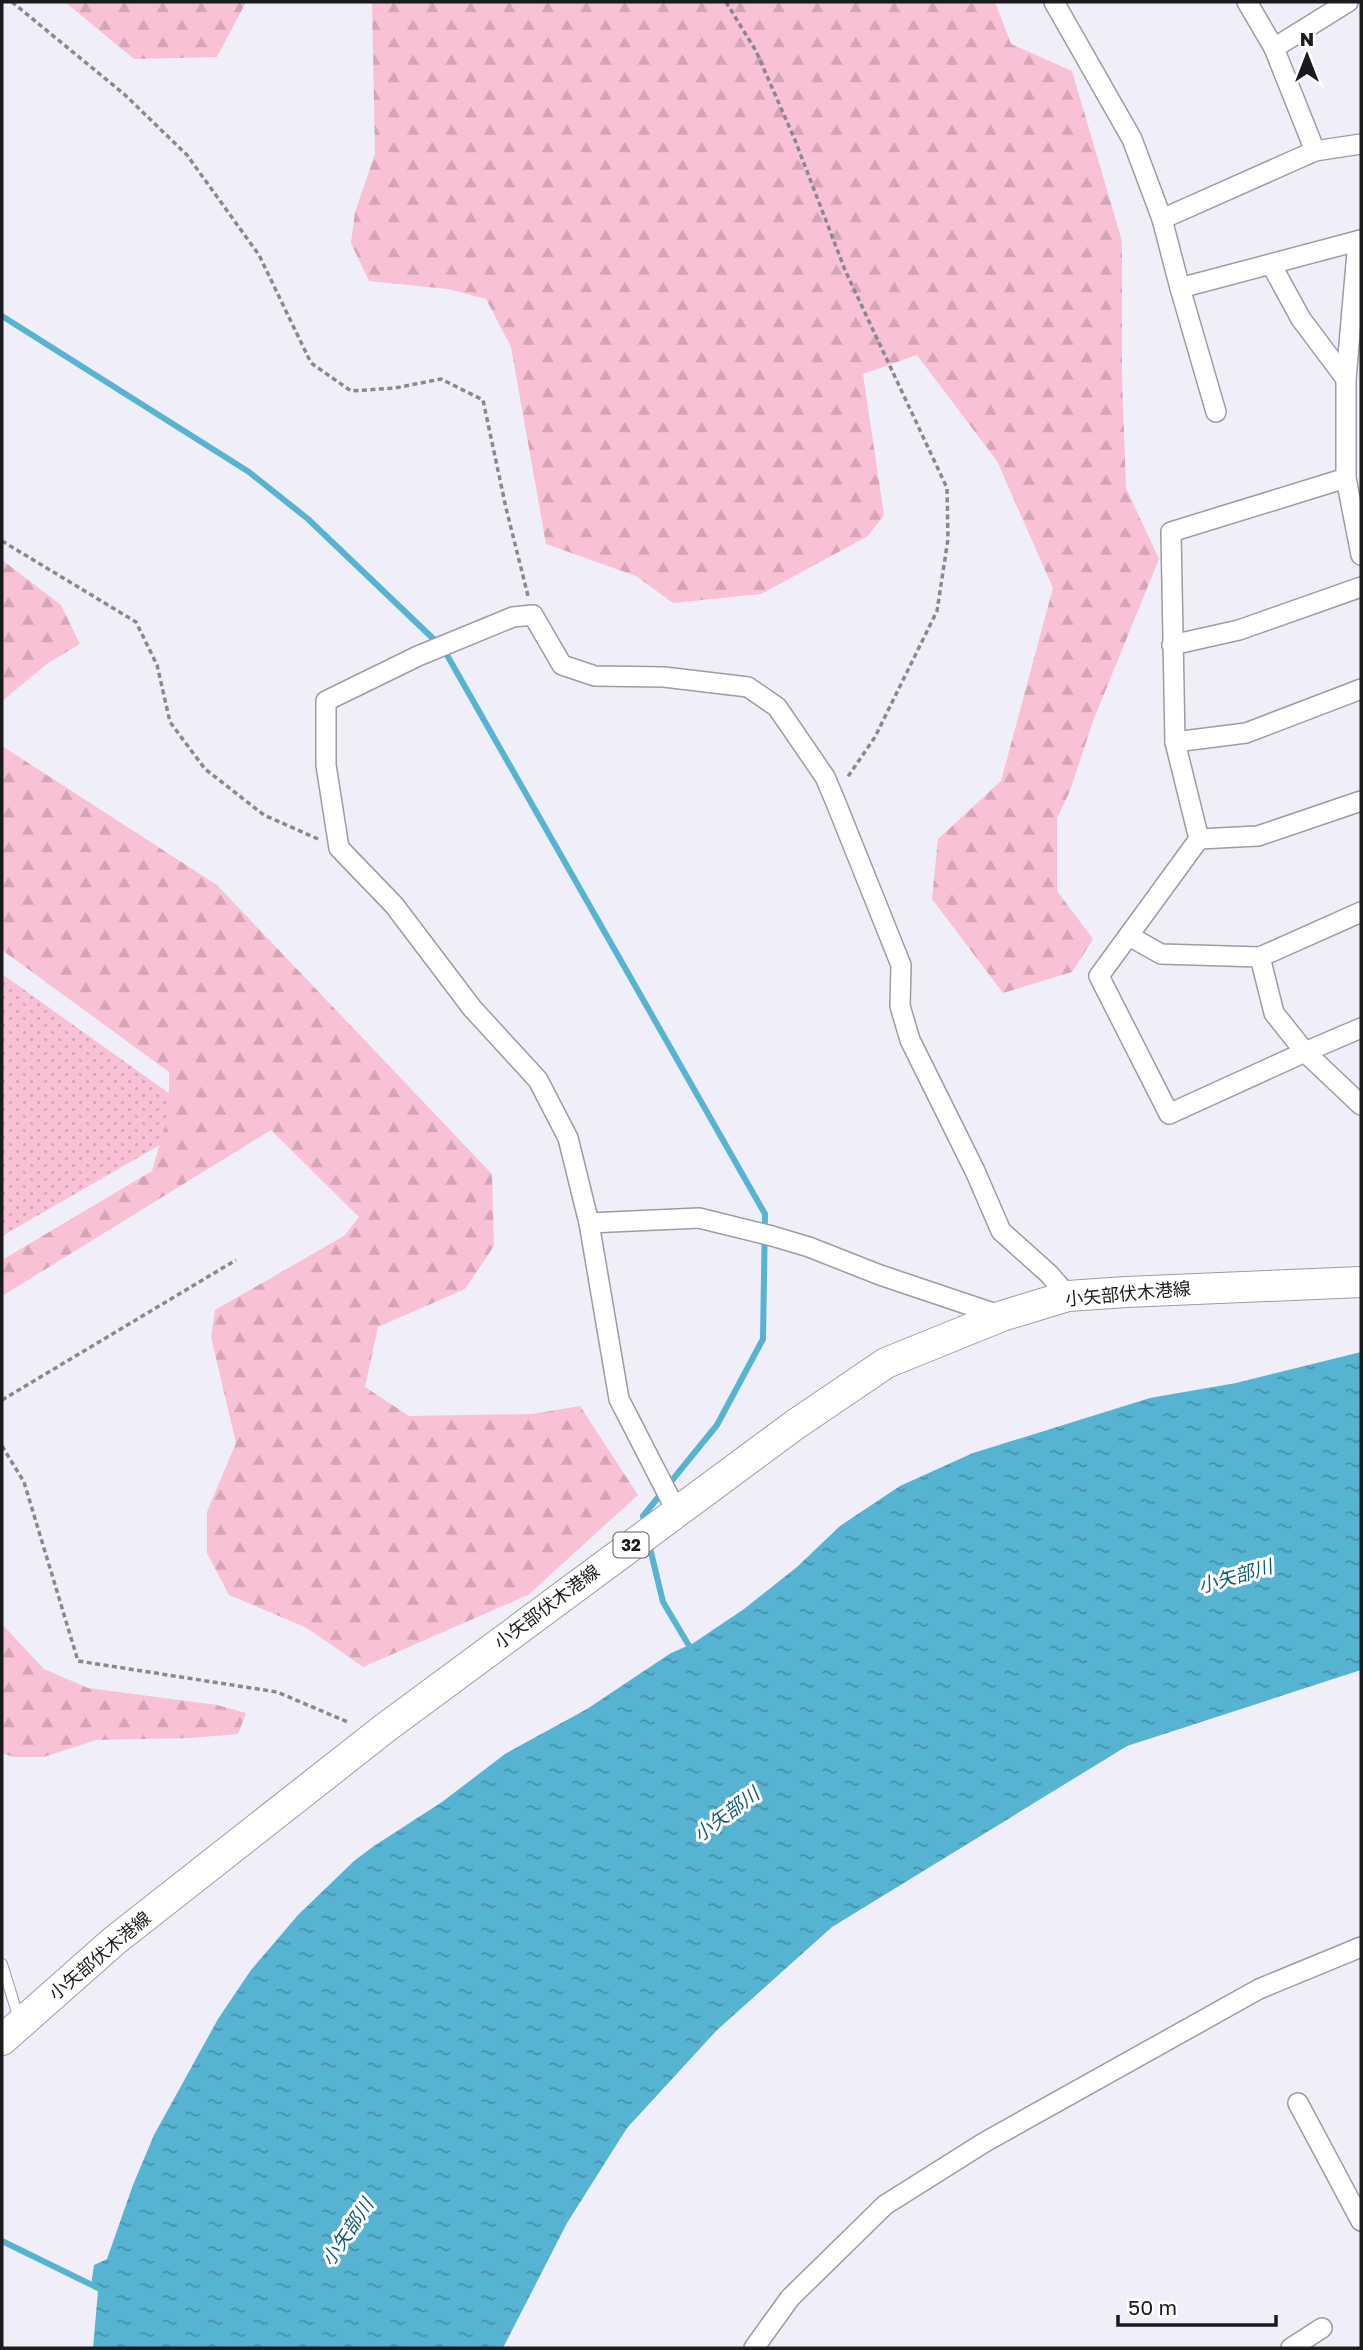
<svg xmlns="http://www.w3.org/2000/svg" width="1363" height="2350" font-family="'Golos Text','Noto Sans JP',sans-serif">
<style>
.grass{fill:url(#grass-dots)}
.forest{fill:url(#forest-firs)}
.water{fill:url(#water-ripples)}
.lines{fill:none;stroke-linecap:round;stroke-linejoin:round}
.stream{stroke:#56b3d2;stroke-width:6}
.service-casing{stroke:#9c9ca5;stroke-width:12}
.minor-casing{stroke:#9c9ca5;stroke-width:22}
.primary-casing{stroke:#9c9ca5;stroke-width:32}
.path{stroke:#898890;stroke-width:3.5;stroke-dasharray:5 3.5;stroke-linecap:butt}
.service{stroke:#fff;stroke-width:10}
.minor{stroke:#fff;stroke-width:19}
.primary{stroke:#fff;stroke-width:30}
.labels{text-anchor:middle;stroke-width:6;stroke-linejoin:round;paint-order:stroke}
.shield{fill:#fff;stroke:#5f5f62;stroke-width:2}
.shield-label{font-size:16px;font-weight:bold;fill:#1b1b1e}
.street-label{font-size:18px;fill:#1b1b1e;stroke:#fff}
.water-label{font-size:19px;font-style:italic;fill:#115e73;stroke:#fff}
</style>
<defs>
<pattern id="grass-dots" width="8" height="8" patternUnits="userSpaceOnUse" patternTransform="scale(1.75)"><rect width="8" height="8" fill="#f9c1d5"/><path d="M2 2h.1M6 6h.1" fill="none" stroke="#d5a5b6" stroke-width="1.8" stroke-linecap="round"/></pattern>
<pattern id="forest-firs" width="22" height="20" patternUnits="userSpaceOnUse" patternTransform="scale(1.75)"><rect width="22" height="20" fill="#f9c1d5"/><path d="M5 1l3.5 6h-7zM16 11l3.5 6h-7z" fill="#d5a5b6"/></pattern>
<pattern id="water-ripples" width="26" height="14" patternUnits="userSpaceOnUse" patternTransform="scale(1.75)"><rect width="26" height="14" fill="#56b3d2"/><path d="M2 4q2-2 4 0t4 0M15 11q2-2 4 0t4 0" fill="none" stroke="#4691aa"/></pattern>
</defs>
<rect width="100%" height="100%" fill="#efeef9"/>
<path class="grass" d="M2,974L205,1119L2,1236Z"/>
<g class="forest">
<path d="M65,2H246L217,57L134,59Z"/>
<path d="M372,2H995L1011,44L1072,71L1122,241V378L1126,488L1159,559L1093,721L1070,791L1057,818V891L1093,939L1072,972L1003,993L932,899L938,839L1001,781L1053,588L997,461L917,355L863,374L884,515L868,536L761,594L673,603L636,576L546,544L511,347L486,299L448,289L369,281L351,243L355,212L375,154Z"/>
<path d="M2,560L61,605L80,644L48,663L2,701Z"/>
<path d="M2,746L217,885L492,1174L494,1246L465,1289L378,1327L365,1387L409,1416L532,1414L580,1406L638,1495L528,1595L363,1667L307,1628L229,1595L207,1553V1512L236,1443L211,1337L215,1310L344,1236L359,1217L271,1130L2,1296V1260L152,1171L169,1113V1072L2,950Z"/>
<path d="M2,1624L44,1669L88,1688L217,1705L246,1713L238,1734L190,1738L96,1740L44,1757H13L2,1753Z"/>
</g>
<path class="water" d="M1361,1352V1670L1127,1746L832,1927L717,2030L627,2128L567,2223L503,2348H93L98,2291L91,2286L94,2265L107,2259L133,2185L154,2135L218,2019L251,1970L298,1915L354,1861L374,1846L442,1802L505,1754L587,1709L671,1653L692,1644L744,1609L797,1567L840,1526L900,1486L973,1453L1150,1398L1236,1383Z"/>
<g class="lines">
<g class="stream">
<path d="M2,316L249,472L308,519L443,648L765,1214L763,1339L717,1425L643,1516L645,1526"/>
<path d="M649,1544L663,1602L691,1649"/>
<path d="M2,2241L98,2288"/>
</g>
<defs>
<path id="service" d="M2,1964L19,2019"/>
<g id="minor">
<path d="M1054,2L1132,139L1162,219L1180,288L1361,240"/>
<path d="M1247,2L1274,48L1315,151L1361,144"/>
<path d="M1274,48L1348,2"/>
<path d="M1162,219L1315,151"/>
<path d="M1271,264L1301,319L1346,379"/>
<path d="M1180,288L1216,412"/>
<path d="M1346,478L1361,555"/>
<path d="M1172,645L1239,630L1361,587"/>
<path d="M1175,742L1246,733L1361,689"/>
<path d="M1199,839L1258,836L1361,801"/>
<path d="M1129,936L1161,954L1260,957L1361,912"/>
<path d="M1260,957L1274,1013L1305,1052L1169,1114L1099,976L1199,839L1175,742L1171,532L1346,478V379L1358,241"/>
<path d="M1361,1028L1305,1052L1361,1105"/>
<path d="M589,1223L699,1218L772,1236L809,1247L880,1275L1002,1316"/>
<path d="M677,1512L619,1399L589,1223L568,1138L538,1080L472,1008L394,905L339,848L326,765V701L418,656L513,617L533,615L562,665L595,676L664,677L748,687L777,707L825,777L834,798L901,965L900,1006L910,1040L975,1171L1001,1231L1049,1274L1068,1296"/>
<path d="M1298,2103L1361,2221"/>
<path d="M754,2348L790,2298L885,2205L985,2142L1259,1989L1361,1947"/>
<path d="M1291,2348L1322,2328"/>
</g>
<path id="primary" d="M2,2040L114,1941L385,1728L796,1424L886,1363L1002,1316L1068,1296L1126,1292L1361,1282"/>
</defs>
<use href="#service" class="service-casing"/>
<use href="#minor" class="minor-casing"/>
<use href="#primary" class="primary-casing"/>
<g class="path">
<path d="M12,2L124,94L187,155L259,255L311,363L351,391L395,388L441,379L483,400L506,508L528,596"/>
<path d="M726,2L756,51L795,140L845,270L947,488L948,539L937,611L875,737L847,778"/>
<path d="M2,541L136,622L157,665L170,722L205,769L264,815L318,839"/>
<path d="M2,1400L236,1260"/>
<path d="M2,1446L24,1482L78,1661L277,1692L350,1723"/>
</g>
<use href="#service" class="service"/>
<use href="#minor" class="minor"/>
<use href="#primary" class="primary"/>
</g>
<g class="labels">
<rect class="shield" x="613.5" y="1532.5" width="35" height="25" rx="5"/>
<g class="shield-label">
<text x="631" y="1551">32</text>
</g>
<g class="street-label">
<text transform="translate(1128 1294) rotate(-5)" y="6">小矢部伏木港線</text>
<text transform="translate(547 1607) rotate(-37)" y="6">小矢部伏木港線</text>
<text transform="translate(100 1956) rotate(-40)" y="6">小矢部伏木港線</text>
</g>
<g class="water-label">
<text transform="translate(1235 1576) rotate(-16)" y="7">小矢部川</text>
<text transform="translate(726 1814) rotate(-37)" y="7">小矢部川</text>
<text transform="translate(347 2232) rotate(-56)" y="7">小矢部川</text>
</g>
</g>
<rect width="1363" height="2350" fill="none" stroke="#1b1b1e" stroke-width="7"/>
<g transform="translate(1307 56)" stroke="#ffffff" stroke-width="5" paint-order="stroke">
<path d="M0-5L12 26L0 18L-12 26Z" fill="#1b1b1e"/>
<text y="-10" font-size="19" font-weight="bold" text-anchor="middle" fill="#1b1b1e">N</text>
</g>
<path d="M1118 2315v10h158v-10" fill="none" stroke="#1b1b1e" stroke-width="3.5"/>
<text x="1128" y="2315" font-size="21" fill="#1b1b1e" stroke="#ffffff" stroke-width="5" paint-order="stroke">50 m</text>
</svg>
